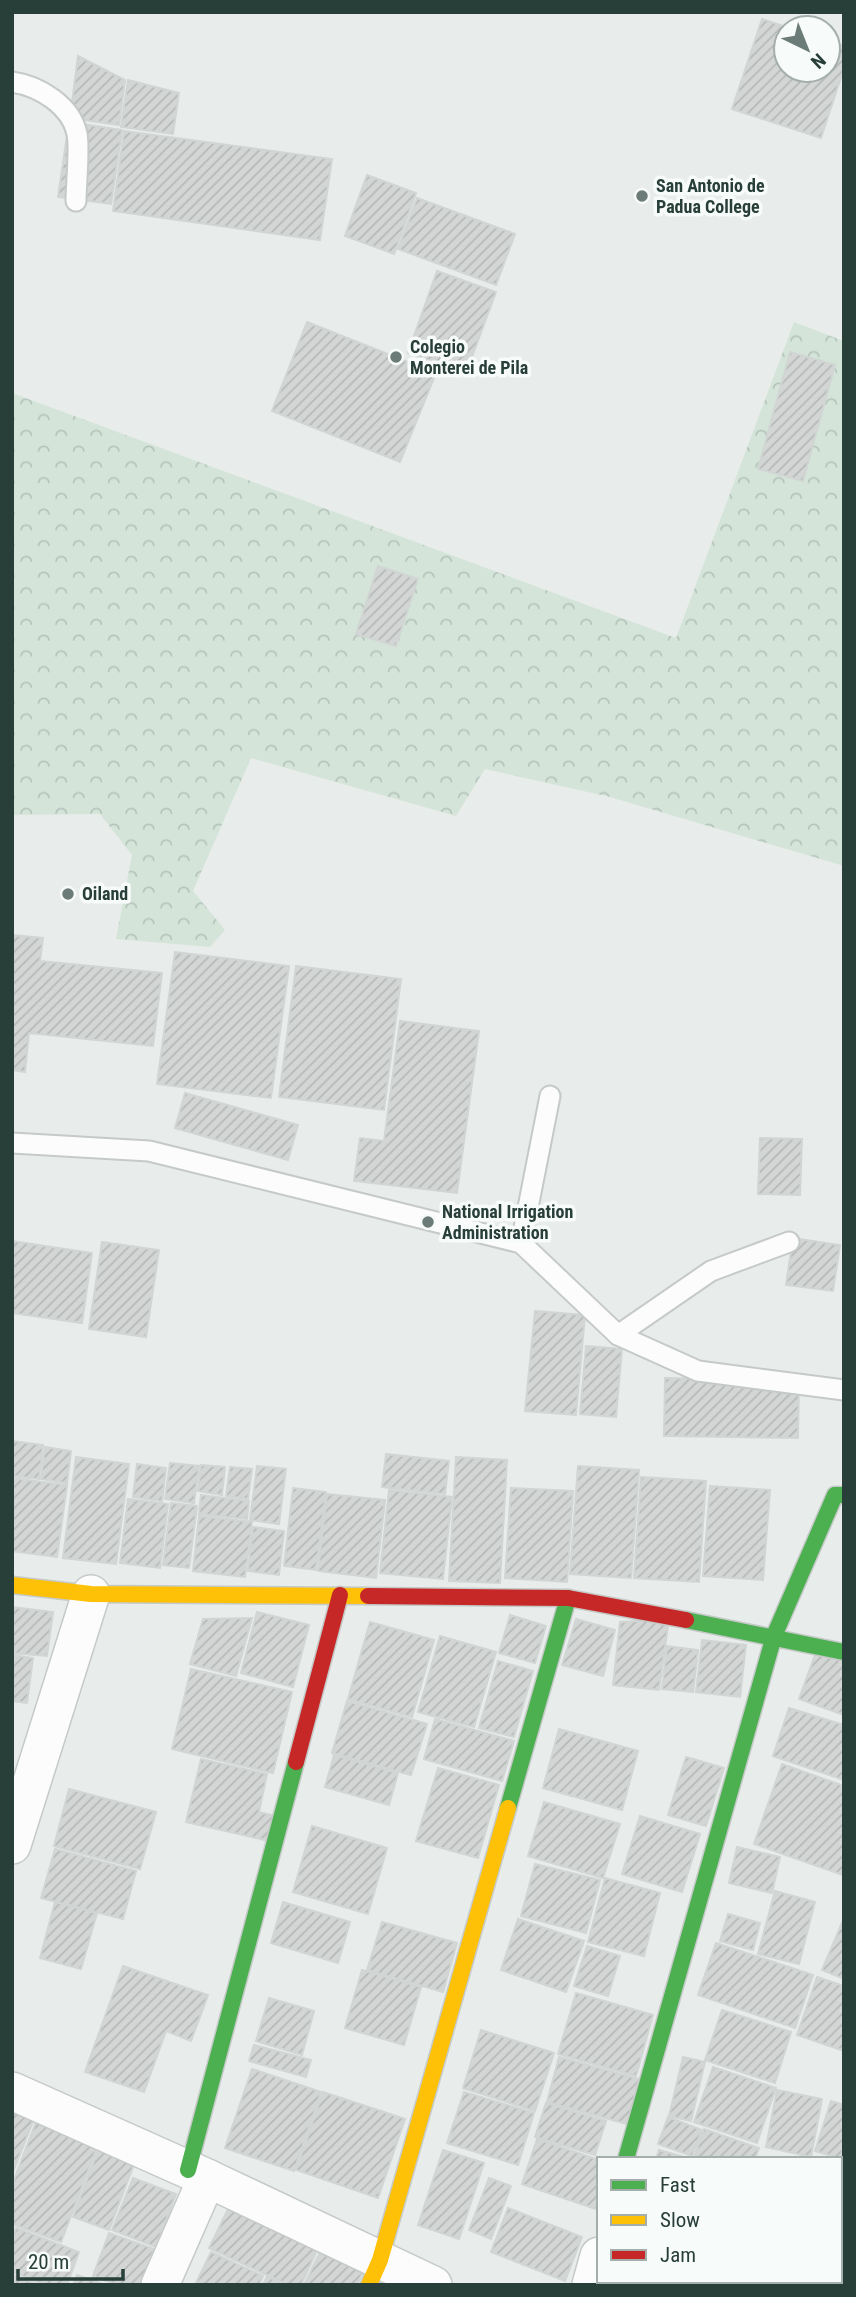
<svg xmlns="http://www.w3.org/2000/svg" width="856" height="2297" font-family="'Roboto Condensed',sans-serif">
<style>
.forest{fill:url(#forest-crowns)}
.building{fill:url(#building-hatch);stroke:#d1d6d4;stroke-width:2}
.lines{fill:none;stroke-linecap:round;stroke-linejoin:round}
.lane-casing{stroke:#c5cac8;stroke-width:23}
.street-casing{stroke:#c5cac8;stroke-width:40}
.fast-casing{stroke:#c5cac8;stroke-width:19}
.slow-casing{stroke:#c5cac8;stroke-width:19}
.jam-casing{stroke:#c5cac8;stroke-width:19}
.lane{stroke:#fcfcfc;stroke-width:19}
.street{stroke:#fcfcfc;stroke-width:37}
.fast{stroke:#4caf50;stroke-width:16}
.slow{stroke:#ffc107;stroke-width:16}
.jam{stroke:#c62828;stroke-width:16}
.poi-dot{fill:#6b7b77;stroke:#f7fbf9;stroke-width:2.5}
.labels{text-anchor:middle;stroke-width:7;stroke-linejoin:round;paint-order:stroke}
.poi-label{font-size:18px;font-weight:bold;fill:#283e39;stroke:#f7fbf9;text-anchor:start}
</style>
<defs>
<pattern id="forest-crowns" width="20" height="18" patternUnits="userSpaceOnUse" patternTransform="scale(1.75)"><rect width="20" height="18" fill="#d4e4d9"/><path d="M2 6a3 3 0 1 1 6 0M12 15a3 3 0 1 1 6 0" fill="none" stroke="#b6c5bb"/></pattern>
<pattern id="building-hatch" width="6" height="6" patternUnits="userSpaceOnUse" patternTransform="scale(1.75)"><rect width="6" height="6" fill="#d3d6d5"/><path d="M-1 1l2-2M0 6l6-6M5 7l2-2" fill="none" stroke="#b5b9b8"/></pattern>
</defs>
<rect width="100%" height="100%" fill="#e8edeb"/>
<path class="forest" d="M794,322L844,341V866L610,797L485,769L456,816L251,758L193,891L225,930L210,947L116,939L132,855L100,814L12,815V393L676,638Z"/>
<g class="building">
<path d="M762,19L789,28H786V70H828V41L844,46V68L821,138L732,109Z"/>
<path d="M78,56L125,80L119,125L70,118Z"/>
<path d="M128,80L179,93L173,134L121,127Z"/>
<path d="M69,122L122,130L111,204L58,197Z"/>
<path d="M124,131L332,159L320,240L113,211Z"/>
<path d="M367,175L416,193L394,254L345,236Z"/>
<path d="M417,198L515,234L496,285L398,249Z"/>
<path d="M437,271L496,292L466,373L408,353Z"/>
<path d="M307,322L436,373L400,462L272,411Z"/>
<path d="M790,352L835,365L803,481L758,469Z"/>
<path d="M378,566L418,579L396,646L356,634Z"/>
<path d="M12,935L43,938L40,961L162,973L153,1046L29,1033L25,1072L12,1070Z"/>
<path d="M175,952L289,966L271,1098L157,1084Z"/>
<path d="M296,966L401,979L384,1110L279,1097Z"/>
<path d="M400,1021L479,1031L457,1193L354,1181L360,1138L384,1141Z"/>
<path d="M185,1093L298,1125L288,1160L175,1128Z"/>
<path d="M760,1138L802,1139L800,1195L758,1194Z"/>
<path d="M793,1238L840,1245L833,1291L786,1285Z"/>
<path d="M12,1241L92,1253L82,1323L12,1313Z"/>
<path d="M102,1242L159,1250L146,1337L89,1329Z"/>
<path d="M535,1311L585,1315L576,1415L525,1411Z"/>
<path d="M586,1346L622,1349L616,1417L580,1414Z"/>
<path d="M665,1378L799,1380L798,1438L664,1436Z"/>
<path d="M12,1441L43,1445L39,1479L12,1476Z"/>
<path d="M45,1447L71,1451L67,1483L41,1479Z"/>
<path d="M386,1454L449,1461L445,1494L382,1487Z"/>
<path d="M76,1457L129,1464L116,1564L63,1558Z"/>
<path d="M456,1457L507,1460L500,1583L449,1581Z"/>
<path d="M170,1463L199,1466L194,1503L165,1499Z"/>
<path d="M137,1464L166,1468L162,1501L133,1497Z"/>
<path d="M201,1465L225,1467L222,1495L198,1491Z"/>
<path d="M257,1466L286,1469L279,1524L250,1520Z"/>
<path d="M578,1466L639,1470L631,1578L570,1574Z"/>
<path d="M230,1467L252,1469L248,1499L226,1496Z"/>
<path d="M641,1477L706,1481L699,1582L634,1578Z"/>
<path d="M12,1478L67,1485L57,1557L12,1551Z"/>
<path d="M710,1486L770,1490L763,1580L703,1576Z"/>
<path d="M293,1488L326,1492L316,1570L284,1566Z"/>
<path d="M511,1488L573,1491L567,1582L505,1578Z"/>
<path d="M389,1490L452,1497L443,1579L380,1573Z"/>
<path d="M327,1494L385,1500L376,1578L318,1571Z"/>
<path d="M201,1495L249,1501L247,1519L199,1514Z"/>
<path d="M128,1499L168,1504L160,1568L120,1563Z"/>
<path d="M171,1503L197,1506L189,1568L163,1565Z"/>
<path d="M199,1516L252,1522L245,1577L193,1571Z"/>
<path d="M253,1527L284,1531L279,1575L248,1571Z"/>
<path d="M12,1607L53,1612L47,1656L12,1653Z"/>
<path d="M257,1612L309,1625L293,1687L241,1673Z"/>
<path d="M510,1615L546,1626L535,1663L499,1653Z"/>
<path d="M252,1618L236,1676L190,1664L203,1619Z"/>
<path d="M576,1619L615,1630L603,1676L562,1665Z"/>
<path d="M669,1619L659,1690L613,1685L620,1622Z"/>
<path d="M370,1622L434,1640L412,1717L348,1699Z"/>
<path d="M440,1636L496,1652L474,1727L418,1712Z"/>
<path d="M702,1640L746,1645L740,1697L696,1692Z"/>
<path d="M667,1646L698,1650L693,1692L662,1689Z"/>
<path d="M816,1652L844,1662V1715L799,1699Z"/>
<path d="M12,1655L33,1658L27,1703L12,1701Z"/>
<path d="M498,1661L533,1671L514,1737L479,1728Z"/>
<path d="M191,1669L292,1692L273,1773L172,1749Z"/>
<path d="M347,1701L427,1724L411,1775L332,1753Z"/>
<path d="M789,1708L844,1725V1780L773,1756Z"/>
<path d="M435,1719L514,1741L502,1781L424,1759Z"/>
<path d="M559,1729L638,1751L622,1810L543,1788Z"/>
<path d="M334,1755L398,1773L389,1805L325,1787Z"/>
<path d="M686,1757L724,1768L706,1826L668,1815Z"/>
<path d="M201,1759L267,1774L259,1812L275,1816L269,1841L186,1822Z"/>
<path d="M782,1764L844,1786L843,1875L754,1844Z"/>
<path d="M438,1768L499,1785L478,1858L416,1841Z"/>
<path d="M69,1789L156,1812L140,1869L54,1846Z"/>
<path d="M544,1802L620,1824L603,1878L528,1856Z"/>
<path d="M640,1816L700,1834L682,1892L622,1874Z"/>
<path d="M312,1826L387,1848L368,1914L293,1892Z"/>
<path d="M737,1847L780,1857L772,1893L729,1883Z"/>
<path d="M55,1849L136,1871L123,1919L41,1898Z"/>
<path d="M535,1864L600,1880L586,1933L521,1916Z"/>
<path d="M605,1878L660,1893L644,1956L588,1942Z"/>
<path d="M775,1891L815,1902L799,1964L758,1954Z"/>
<path d="M55,1902L97,1913L81,1969L40,1958Z"/>
<path d="M283,1902L350,1922L338,1963L271,1943Z"/>
<path d="M728,1914L760,1923L753,1950L720,1941Z"/>
<path d="M844,1918V1979L822,1970Z"/>
<path d="M518,1919L584,1941L566,1992L501,1970Z"/>
<path d="M382,1922L457,1943L443,1992L367,1970Z"/>
<path d="M716,1943L813,1975L795,2028L698,1995Z"/>
<path d="M587,1946L620,1956L608,1996L574,1986Z"/>
<path d="M123,1966L208,1995L191,2041L166,2031L144,2092L85,2072Z"/>
<path d="M362,1970L421,1987L404,2045L345,2028Z"/>
<path d="M817,1977L844,1986V2051L797,2035Z"/>
<path d="M576,1993L653,2015L636,2076L558,2054Z"/>
<path d="M269,1998L314,2011L302,2055L256,2041Z"/>
<path d="M722,2010L791,2032L775,2083L705,2060Z"/>
<path d="M481,2030L554,2053L535,2111L463,2088Z"/>
<path d="M254,2045L311,2060L306,2077L249,2061Z"/>
<path d="M559,2057L639,2079L627,2124L547,2102Z"/>
<path d="M683,2057L705,2062L691,2121L669,2116Z"/>
<path d="M713,2067L776,2088L757,2143L694,2122Z"/>
<path d="M252,2069L321,2092L294,2171L225,2148Z"/>
<path d="M777,2090L822,2099L811,2157L766,2147Z"/>
<path d="M323,2092L405,2119L378,2198L296,2170Z"/>
<path d="M464,2092L534,2113L518,2165L447,2143Z"/>
<path d="M831,2101L844,2105L842,2159L815,2151Z"/>
<path d="M546,2103L606,2121L595,2155L535,2137Z"/>
<path d="M12,2107L35,2116L12,2175Z"/>
<path d="M39,2114L101,2137L61,2242L12,2224V2185Z"/>
<path d="M668,2117L702,2130L692,2156L658,2144Z"/>
<path d="M704,2129L759,2148L755,2159L694,2157Z"/>
<path d="M537,2139L599,2160V2210L522,2184Z"/>
<path d="M100,2145L136,2159L109,2230L73,2217Z"/>
<path d="M443,2150L484,2163L459,2239L418,2225Z"/>
<path d="M659,2150L691,2159H656Z"/>
<path d="M133,2178L176,2194L156,2247L112,2230Z"/>
<path d="M489,2178L511,2186L491,2239L469,2230Z"/>
<path d="M840,2188L844,2190V2210L840,2218Z"/>
<path d="M231,2203L320,2244L301,2285H288L209,2248Z"/>
<path d="M508,2208L582,2237L565,2281L491,2252Z"/>
<path d="M16,2228L79,2252L67,2285H45L12,2272V2239Z"/>
<path d="M109,2233L154,2249L141,2285H117L93,2276Z"/>
<path d="M322,2248L365,2268L357,2285H304Z"/>
<path d="M211,2252L263,2276L259,2285H195Z"/>
<path d="M12,2275L38,2285H12Z"/>
<path d="M77,2275L105,2285H73Z"/>
<path d="M267,2276L286,2285H263Z"/>
<path d="M632,2281H684L682,2285H630Z"/>
<path d="M715,2281H768L766,2285H719Z"/>
</g>
<g class="lines">
<defs>
<g id="lane">
<path d="M12,82C39,86 71,105 77,134C80,148 76,185 76,201"/>
<path d="M12,1143L149,1151L521,1243L618,1335L698,1371L844,1390"/>
<path d="M521,1243L550,1096"/>
<path d="M618,1335L711,1271L789,1242"/>
</g>
<g id="street">
<path d="M12,1845L91,1594"/>
<path d="M12,2091L207,2178L433,2285"/>
<path d="M840,2241L844,2233"/>
<path d="M160,2285L207,2178"/>
<path d="M591,2285L599,2256"/>
<path d="M821,2285L822,2281"/>
</g>
<g id="fast">
<path d="M686,1620L844,1652"/>
<path d="M508,1808L568,1598"/>
<path d="M626,2159L774,1636L835,1495H844"/>
<path d="M188,2170L296,1762"/>
</g>
<g id="slow">
<path d="M12,1585L91,1594L368,1596"/>
<path d="M369,2285L380,2260L508,1808"/>
</g>
<g id="jam">
<path d="M368,1596L568,1598L686,1620"/>
<path d="M296,1762L340,1595"/>
</g>
</defs>
<use href="#lane" class="lane-casing"/>
<use href="#street" class="street-casing"/>
<use href="#fast" class="fast-casing"/>
<use href="#slow" class="slow-casing"/>
<use href="#jam" class="jam-casing"/>
<use href="#lane" class="lane"/>
<use href="#street" class="street"/>
<use href="#fast" class="fast"/>
<use href="#slow" class="slow"/>
<use href="#jam" class="jam"/>
</g>
<g class="poi-dot">
<circle cx="642" cy="196" r="7"/>
<circle cx="396" cy="357" r="7"/>
<circle cx="68" cy="894" r="7"/>
<circle cx="428" cy="1222" r="7"/>
</g>
<g class="labels">
<g class="poi-label">
<text x="656" y="192">San Antonio de<tspan x="656" dy="21">Padua College</tspan></text>
<text x="410" y="353">Colegio<tspan x="410" dy="21">Monterei de Pila</tspan></text>
<text x="82" y="900">Oiland</text>
<text x="442" y="1218">National Irrigation<tspan x="442" dy="21">Administration</tspan></text>
</g>
</g>
<rect width="856" height="2297" fill="none" stroke="#283e39" stroke-width="28"/>
<rect x="597" y="2157" width="245" height="126" fill="#f7fbf9" stroke="#a4afac" stroke-width="2"/>
<rect x="611" y="2180" width="35" height="10" fill="#4caf50" stroke="#a4afac" stroke-width="2"/>
<text x="660" y="2192" font-size="21" fill="#283e39">Fast</text>
<rect x="611" y="2215" width="35" height="10" fill="#ffc107" stroke="#a4afac" stroke-width="2"/>
<text x="660" y="2227" font-size="21" fill="#283e39">Slow</text>
<rect x="611" y="2250" width="35" height="10" fill="#c62828" stroke="#a4afac" stroke-width="2"/>
<text x="660" y="2262" font-size="21" fill="#283e39">Jam</text>
<g transform="translate(807 49) rotate(137)"><circle r="33" fill="#f7fbf9" stroke="#a4afac" stroke-width="2"/>
<path d="M0-5L12 26L0 18L-12 26Z" fill="#6b7b77"/>
<text y="-10" font-size="19" font-weight="bold" text-anchor="middle" fill="#283e39">N</text>
</g>
<path d="M18 2269v10h105v-10" fill="none" stroke="#283e39" stroke-width="3.5"/>
<text x="28" y="2269" font-size="21" fill="#283e39" stroke="#f7fbf9" stroke-width="5" paint-order="stroke">20 m</text>
</svg>
